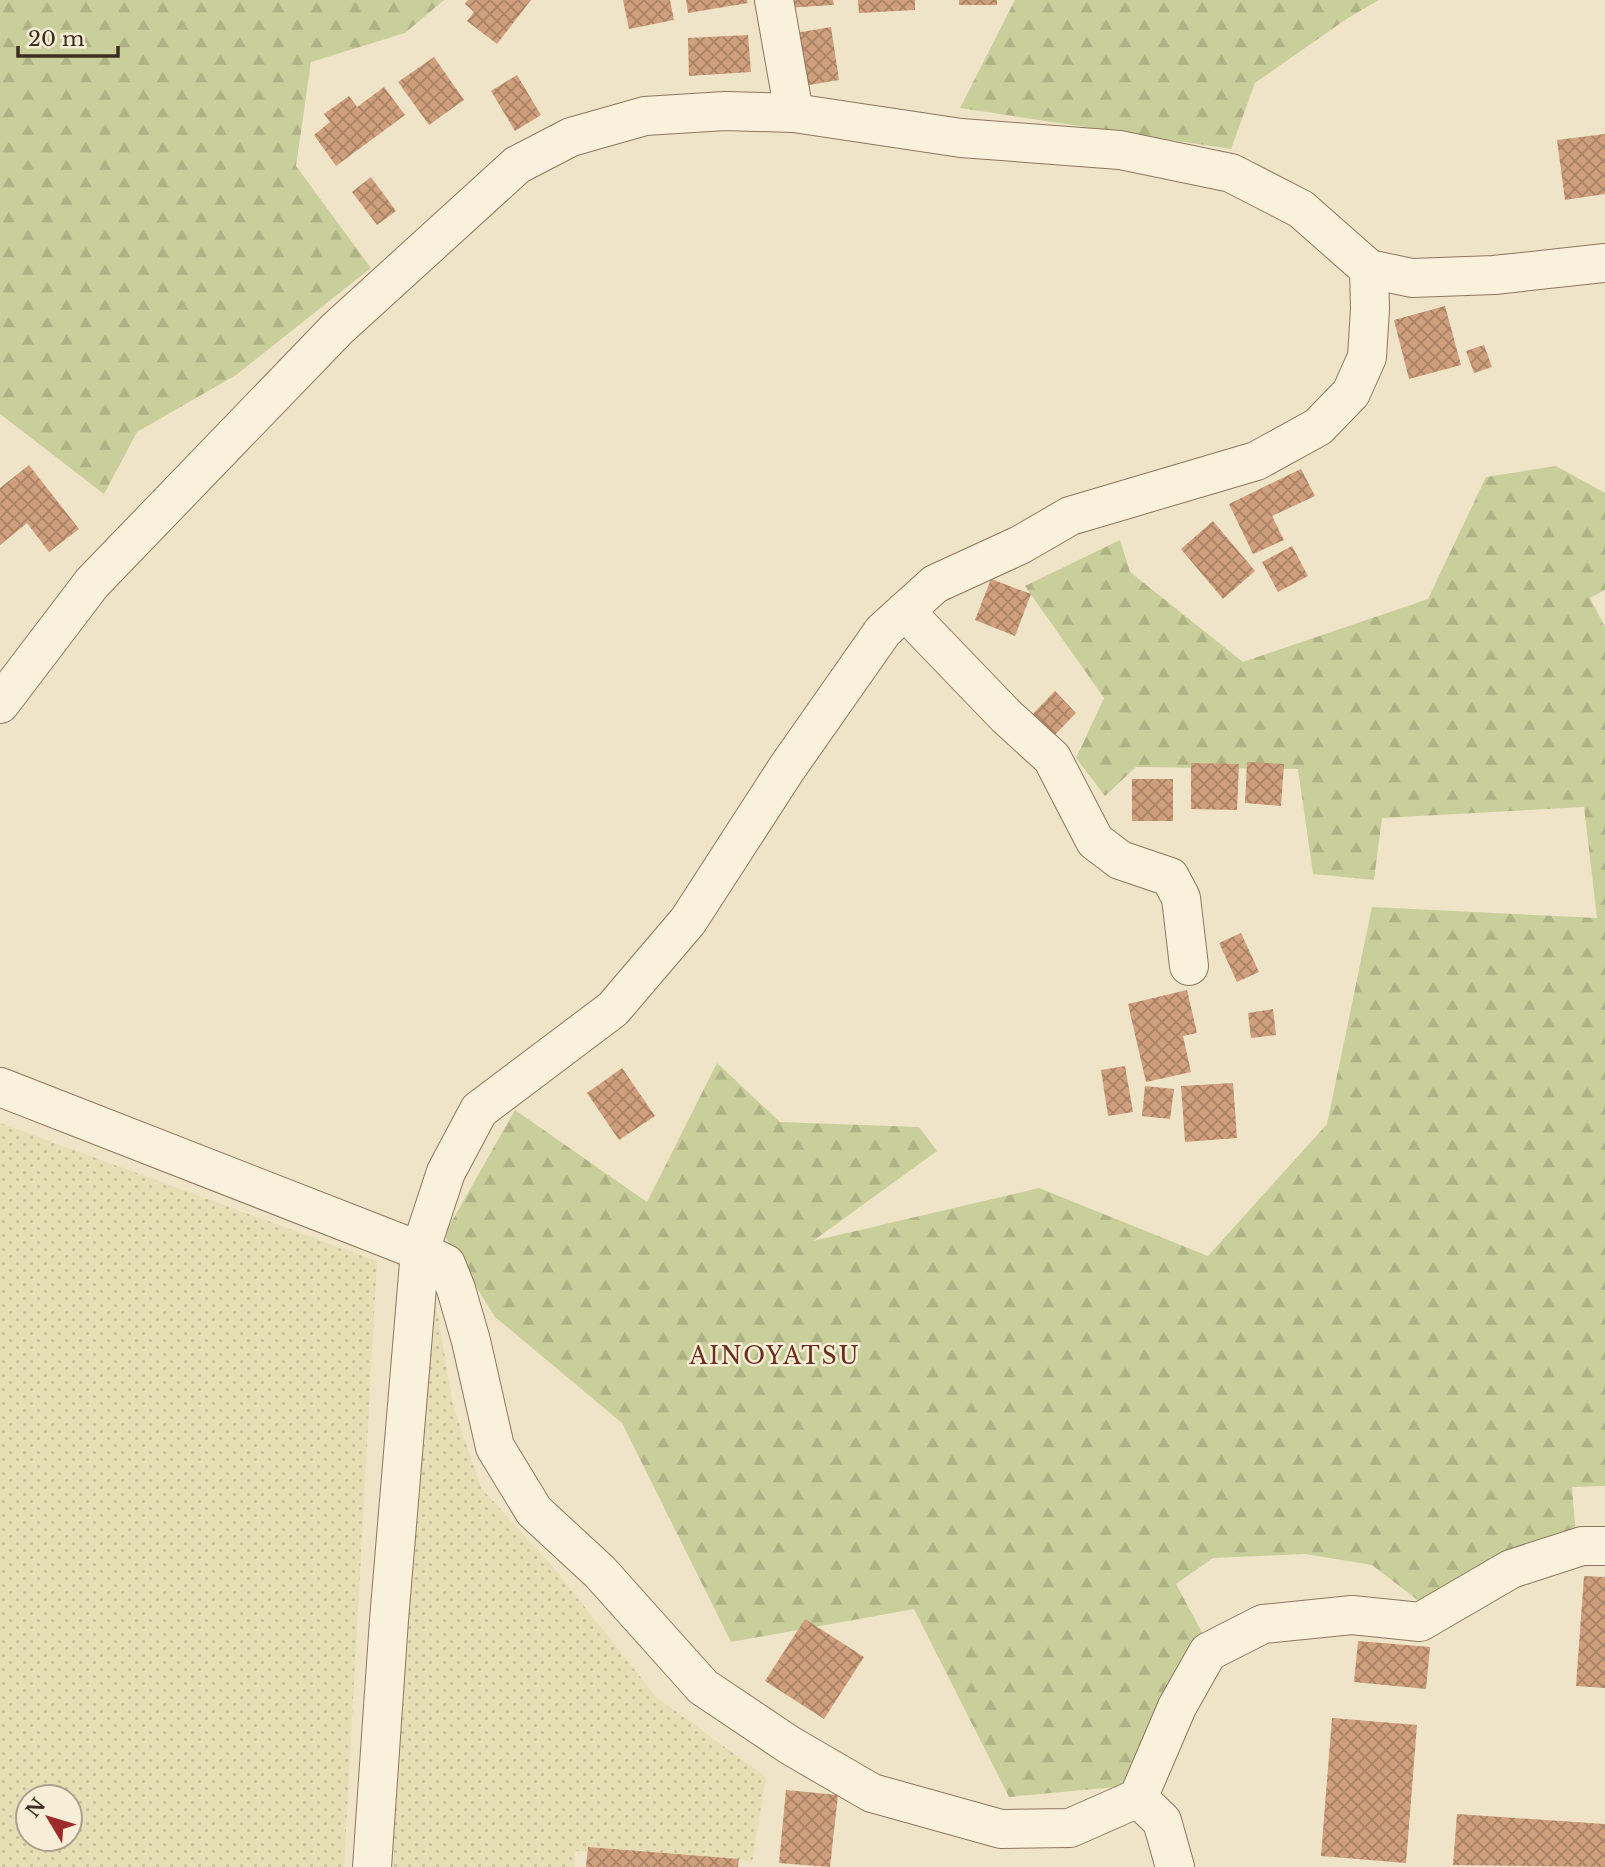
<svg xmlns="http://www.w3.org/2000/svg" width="1605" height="1867" font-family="'Libre Baskerville',serif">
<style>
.farmland{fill:url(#farmland-dots);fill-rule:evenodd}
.forest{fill:url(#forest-firs)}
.building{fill:url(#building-cross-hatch)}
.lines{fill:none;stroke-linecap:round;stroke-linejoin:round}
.minor-casing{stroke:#8d765c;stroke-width:40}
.minor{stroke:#faf1dc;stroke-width:38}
.labels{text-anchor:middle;stroke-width:5;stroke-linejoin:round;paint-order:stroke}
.quarter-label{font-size:23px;letter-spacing:2px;fill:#6b2e1e;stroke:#f7eed8}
</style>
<defs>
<pattern id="farmland-dots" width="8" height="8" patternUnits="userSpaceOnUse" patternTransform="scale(1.75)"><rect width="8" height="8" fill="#e6deb5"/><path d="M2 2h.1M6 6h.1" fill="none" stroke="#c6bf9b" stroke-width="1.8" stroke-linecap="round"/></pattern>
<pattern id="forest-firs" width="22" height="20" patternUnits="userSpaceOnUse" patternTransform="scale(1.75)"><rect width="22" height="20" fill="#c9cf9b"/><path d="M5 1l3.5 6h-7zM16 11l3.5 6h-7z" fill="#aeb285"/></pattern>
<pattern id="building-cross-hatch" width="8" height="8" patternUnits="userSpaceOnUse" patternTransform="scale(1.75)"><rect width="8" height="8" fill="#cf9f7d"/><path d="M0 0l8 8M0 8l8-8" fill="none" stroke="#a98266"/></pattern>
</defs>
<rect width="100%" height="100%" fill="#f0e4c8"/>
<g class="farmland">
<path d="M0,1123L377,1261L344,1867H0ZM70,1797V1839H28V1797Z"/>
<path d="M434,1294L453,1405L481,1488L553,1567L657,1698L766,1777L752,1862L739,1859L575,1851L574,1867H379Z"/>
</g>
<g class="forest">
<path d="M0,0H444L405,33L311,62L296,166L371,268L236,375L137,432L104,494L0,414Z"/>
<path d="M1015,0H1379L1348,18L1255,83L1231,149L960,108Z"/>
<path d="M1556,466L1605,493V590L1590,598L1605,627V1486L1572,1487L1576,1536L1428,1608L1372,1565L1305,1554L1213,1558L1176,1584L1206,1640L1126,1786L1009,1797L914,1609L731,1642L622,1423L495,1317L444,1235L515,1110L647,1202L717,1063L780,1122L919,1127L937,1151L813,1241L1039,1188L1208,1256L1327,1124L1372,907L1597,918L1584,807L1382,818L1374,880L1313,874L1298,769L1136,767L1105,796L1076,758L1104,698L1025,586L1120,540L1130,572L1243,662L1428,599L1486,477Z"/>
</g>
<g class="building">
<path d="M468,0H531L497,44L467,21L474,12L465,4Z"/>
<path d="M623,0H670L674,20L629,29Z"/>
<path d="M686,0H747L748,3L688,13Z"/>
<path d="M785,0H833L834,5L786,8Z"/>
<path d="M858,0H915V10L859,13Z"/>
<rect x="959" y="0" width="38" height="5"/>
<path d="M831,27L839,80L803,86L795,33Z"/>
<path d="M748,35L751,72L689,76L688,38Z"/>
<path d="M434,57L464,100L429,125L398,82Z"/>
<path d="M517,75L541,115L515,131L491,91Z"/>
<path d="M384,87L405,115L336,166L314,135L330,122L324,114L349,96L357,107Z"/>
<path d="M1605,134V194L1565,200L1557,140Z"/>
<path d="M371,177L396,211L377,225L352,192Z"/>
<path d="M1445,306L1461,365L1409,379L1394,320Z"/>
<path d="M1484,345L1492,367L1474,373L1466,351Z"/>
<path d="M29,465L79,529L49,552L27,523L0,545V488Z"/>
<path d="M1301,469L1315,496L1272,516L1284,540L1253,554L1229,504Z"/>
<path d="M1213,521L1255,571L1223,599L1181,549Z"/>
<path d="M1292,546L1308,576L1278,592L1262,562Z"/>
<path d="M991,579L1031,594L1015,636L975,620Z"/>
<path d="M1055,691L1076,713L1049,741L1027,720Z"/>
<path d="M1247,762L1284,764L1281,806L1245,803Z"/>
<path d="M1191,763L1239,764L1237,810L1191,809Z"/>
<rect x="1132" y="779" width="41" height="42"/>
<path d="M1241,933L1259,972L1237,982L1219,943Z"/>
<path d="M1187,990L1197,1033L1183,1036L1191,1072L1146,1082L1128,1004Z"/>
<path d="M1273,1009L1276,1035L1251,1038L1248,1013Z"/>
<path d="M1125,1066L1133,1112L1108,1116L1101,1070Z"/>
<path d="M622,1068L655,1116L619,1140L587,1093Z"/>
<path d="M1233,1083L1237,1138L1185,1142L1181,1086Z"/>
<path d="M1145,1086L1174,1089L1170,1119L1142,1116Z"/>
<path d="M1584,1576L1605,1577V1688L1576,1686Z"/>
<path d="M805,1619L864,1657L824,1719L765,1681Z"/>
<path d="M1358,1641L1430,1647L1426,1689L1354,1682Z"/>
<path d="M1332,1718L1417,1725L1406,1863L1321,1856Z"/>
<path d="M786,1790L838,1795L830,1867L779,1863Z"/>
<path d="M1457,1814L1605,1824V1867L1453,1865Z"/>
<path d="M588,1847L739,1859L738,1867H586Z"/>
</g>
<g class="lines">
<defs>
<g id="minor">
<path d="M774,0L794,113"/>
<path d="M905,611L1006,716L1052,758L1095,841L1120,860L1170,877L1181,898L1189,966"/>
<path d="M0,704L92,583L337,329L517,165L571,137L645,116L725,111L794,113L961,138L1120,150L1231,173L1301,209L1369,269L1412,278L1494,275L1605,263"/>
<path d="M0,1087L420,1251L446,1264L456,1289L471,1341L495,1447L534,1511L600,1572L703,1687L791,1746L872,1793L1001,1829L1070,1828L1138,1798L1177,1707L1208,1652L1263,1624L1352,1615L1420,1622L1511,1569L1582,1546H1605"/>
<path d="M1138,1798L1162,1821L1175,1867"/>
<path d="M372,1867L389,1620L420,1251L446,1172L479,1110L613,1009L688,921L787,768L883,631L935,584L1020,545L1070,516L1256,461L1318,427L1351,393L1367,357L1370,309L1369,269"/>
</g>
</defs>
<use href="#minor" class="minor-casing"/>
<use href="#minor" class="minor"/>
</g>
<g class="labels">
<g class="quarter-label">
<text x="775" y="1364">AINOYATSU</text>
</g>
</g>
<g transform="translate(49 1818) rotate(308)"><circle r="33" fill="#f7eed8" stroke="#ada18e" stroke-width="2"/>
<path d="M0-5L12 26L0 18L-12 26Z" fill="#9e2a2b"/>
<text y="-10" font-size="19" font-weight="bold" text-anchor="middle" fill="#3d2e20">N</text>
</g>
<path d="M18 46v10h100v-10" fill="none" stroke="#3d2e20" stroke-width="3.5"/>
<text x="28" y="46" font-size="21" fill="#3d2e20" stroke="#f7eed8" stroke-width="5" paint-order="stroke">20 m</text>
</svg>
